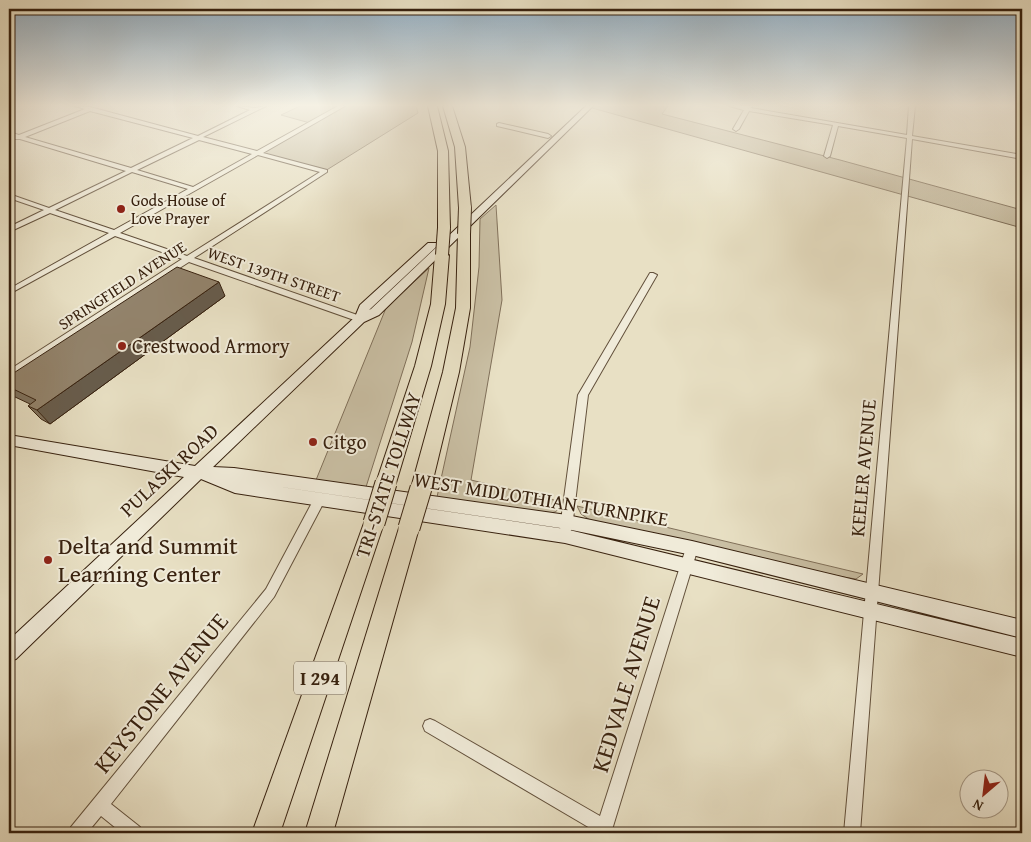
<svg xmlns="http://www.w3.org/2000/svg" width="1031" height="842" font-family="'Gentium Book Plus',serif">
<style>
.green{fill:#cac0a5;stroke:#80705a}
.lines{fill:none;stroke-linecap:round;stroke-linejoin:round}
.minor-casing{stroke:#63513c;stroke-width:2}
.secondary-casing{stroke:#37210f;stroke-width:2}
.motorway-casing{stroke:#37210f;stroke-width:2}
.minor{fill:#f0ebd9;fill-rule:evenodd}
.secondary{fill:#f0ebd9;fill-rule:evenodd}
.motorway{fill:#e8e0c4;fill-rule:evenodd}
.motorway-bridge-far1-casing{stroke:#37210f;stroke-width:14;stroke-linecap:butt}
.motorway-bridge-casing{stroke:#37210f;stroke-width:23;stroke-linecap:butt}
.motorway-bridge-far1{stroke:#e8e0c4;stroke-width:12}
.motorway-bridge{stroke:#e8e0c4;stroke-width:21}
.wall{fill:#7e725e;stroke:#37210f}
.shaded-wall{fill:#675c4c;stroke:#37210f}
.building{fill:#93846d;stroke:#37210f}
.poi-dot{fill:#8f2418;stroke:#f0ebd9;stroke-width:2}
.labels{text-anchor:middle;stroke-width:4;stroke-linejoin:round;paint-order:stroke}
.far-poi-label{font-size:16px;fill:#37210f;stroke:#f0ebd9;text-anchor:start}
.far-street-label{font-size:16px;fill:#37210f;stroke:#f0ebd9}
.shield{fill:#f0ebd9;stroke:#6e5e4c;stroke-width:1}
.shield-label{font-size:19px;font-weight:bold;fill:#37210f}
.poi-label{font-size:20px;fill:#37210f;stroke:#f0ebd9;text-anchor:start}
.street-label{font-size:20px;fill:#37210f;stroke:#f0ebd9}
.near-poi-label{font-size:24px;fill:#37210f;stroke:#f0ebd9;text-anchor:start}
.near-street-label{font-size:24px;fill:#37210f;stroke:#f0ebd9}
</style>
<rect width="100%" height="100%" fill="#e8e0c4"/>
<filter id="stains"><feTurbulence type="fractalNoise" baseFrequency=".004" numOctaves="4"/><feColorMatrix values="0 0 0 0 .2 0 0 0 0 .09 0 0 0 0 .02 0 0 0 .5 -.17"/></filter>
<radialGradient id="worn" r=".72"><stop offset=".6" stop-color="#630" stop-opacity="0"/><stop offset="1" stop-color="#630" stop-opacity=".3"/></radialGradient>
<g class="green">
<path d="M300,106H416L418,113L325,171L258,153L310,123L281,115Z"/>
<path d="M585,106H668L662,114L840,160L1022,210V228Z"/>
<path d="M496,205L502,300L471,480L562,502C558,514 553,513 541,513L437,497L470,347L479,267L480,219Z"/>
<path d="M429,268L412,342L366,487L316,480L386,308Z"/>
<path d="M577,506L863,574L856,579L843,577L590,520L581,514Z"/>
</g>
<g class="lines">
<defs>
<g id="minor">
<path d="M75,106L90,107L198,136L250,110L237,106L255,108L266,106L203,137L257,151L338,106H345L263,153L327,170V172L194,258L363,317V321H357L189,262L9,377V370L182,259L115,236L9,294V289L109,233L50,213L9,232V227L44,210L9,198V194L49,208L126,171L20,139H15V137L9,136V132L19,135L85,109ZM90,111L193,138L131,168L25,137ZM199,140L252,154L193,187L137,170ZM258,155L320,172L187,256L120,233ZM132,172L188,189L114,230L55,210Z"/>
<path d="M729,106H752L751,108L907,135L909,106H915L912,136L1022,155V159L912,139L860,833H844L907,138L838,126L830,156L827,158L824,156L833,125L749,111L739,129L736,131L733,129L744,110Z"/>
<path d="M499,123L548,134L551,136L548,138L497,126V124Z"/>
<path d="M650,273H653L657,275L588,395L572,528L570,532L566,533L562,532L560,528L578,395Z"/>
<path d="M319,495L323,497L325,500L274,597L111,804L140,827L142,833H122L101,816L87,833H69L71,827L266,589L315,497Z"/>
<path d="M692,543L696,544L698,548L611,833H595V831L425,731L423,726L425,721L430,719L435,721L600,816L686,548L688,544Z"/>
</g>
<path id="secondary" d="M586,106H593L379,315L364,322L213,467L234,468L567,515L692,541L1022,620V638L692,555L567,529L234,480L565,529L1022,639V657L565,543L235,493L201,479L16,659L9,661V640L184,477L9,445V435L195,466L355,317L360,305L428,243H436V247L369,310L371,309Z"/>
<g id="motorway">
<path d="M428,106H437L448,151L450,228L444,232L438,228V151Z"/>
<path d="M443,106H452L465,147L471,208L465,212L459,208L455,147Z"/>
<path d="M464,230L470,234V308L459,372L431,488L428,494L421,496L414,494L411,488L443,372L456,308L458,234Z"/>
<path d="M442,251L449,255L445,304L431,366L396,483L393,489L386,491L379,489L376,483L415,366L431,304L435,255Z"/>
<path d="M374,514L381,517L384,523L280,833H252L364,523L367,517Z"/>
<path d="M409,519L416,522L419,528L333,833H305L399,528L402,522Z"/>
</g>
</defs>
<use href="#minor" class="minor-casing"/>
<use href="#secondary" class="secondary-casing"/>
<use href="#motorway" class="motorway-casing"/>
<use href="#minor" class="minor"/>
<use href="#secondary" class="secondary"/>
<use href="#motorway" class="motorway"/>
<defs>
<g id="motorway-bridge-far1">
<path d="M464,234L465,208"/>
<path d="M442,255L444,228"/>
</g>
<g id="motorway-bridge">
<path d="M374,523L386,483"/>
<path d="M409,528L421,488"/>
</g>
</defs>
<use href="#motorway-bridge-far1" class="motorway-bridge-far1-casing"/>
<use href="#motorway-bridge" class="motorway-bridge-casing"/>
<use href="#motorway-bridge-far1" class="motorway-bridge-far1"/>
<use href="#motorway-bridge" class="motorway-bridge"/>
</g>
<path class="wall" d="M225,296L50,424L41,419L28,406L30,404L13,396L9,391V376Z"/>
<path class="shaded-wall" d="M219,282L225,296L50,424L37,410Z"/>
<path class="building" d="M177,267L219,282L37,410L28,406L36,400L9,387V376Z"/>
<linearGradient id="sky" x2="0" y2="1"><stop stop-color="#90acc1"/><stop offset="0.47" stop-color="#f5f1e4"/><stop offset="1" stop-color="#f5f1e4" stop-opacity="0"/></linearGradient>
<rect width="1031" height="224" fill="url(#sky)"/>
<g class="poi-dot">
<circle cx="121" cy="209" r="5"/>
<circle cx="122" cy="346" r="5"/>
<circle cx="313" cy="442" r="5"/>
<circle cx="48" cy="560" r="5"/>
</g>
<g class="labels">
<g class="far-poi-label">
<text x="131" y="206">Gods House of<tspan x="131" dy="18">Love Prayer</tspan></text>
</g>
<g class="far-street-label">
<text transform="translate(274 274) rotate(19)" y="6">WEST 139TH STREET</text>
<text transform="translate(122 285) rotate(-33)" y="6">SPRINGFIELD AVENUE</text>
</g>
<rect class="shield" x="294" y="661.5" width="52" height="33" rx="4"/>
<g class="shield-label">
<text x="320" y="685">I 294</text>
</g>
<g class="poi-label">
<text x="132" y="353">Crestwood Armory</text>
<text x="323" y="449">Citgo</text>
</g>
<g class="street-label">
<text transform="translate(863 468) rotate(-85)" y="7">KEELER AVENUE</text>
<text transform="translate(169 470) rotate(-43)" y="7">PULASKI ROAD</text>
<text transform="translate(388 475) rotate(-72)" y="7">TRI-STATE TOLLWAY</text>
<text transform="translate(541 499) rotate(9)" y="7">WEST MIDLOTHIAN TURNPIKE</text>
</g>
<g class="near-poi-label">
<text x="58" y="554">Delta and Summit<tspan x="58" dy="28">Learning Center</tspan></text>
</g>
<g class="near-street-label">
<text transform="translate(626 684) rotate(-73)" y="8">KEDVALE AVENUE</text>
<text transform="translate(161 693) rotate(-51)" y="8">KEYSTONE AVENUE</text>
</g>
</g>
<rect width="1031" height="842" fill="none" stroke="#e8e0c4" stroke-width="30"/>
<rect x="10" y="10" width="1011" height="822" fill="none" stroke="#37210f" stroke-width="2.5"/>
<rect x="15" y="15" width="1001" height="812" fill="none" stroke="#37210f"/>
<g transform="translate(984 794) rotate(208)"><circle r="24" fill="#f0ebd9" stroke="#a69a88"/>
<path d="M0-4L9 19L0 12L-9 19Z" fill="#8f2418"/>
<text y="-8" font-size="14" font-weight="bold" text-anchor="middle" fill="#37210f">N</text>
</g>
<rect width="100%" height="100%" filter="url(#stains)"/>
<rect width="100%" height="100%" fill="url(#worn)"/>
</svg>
